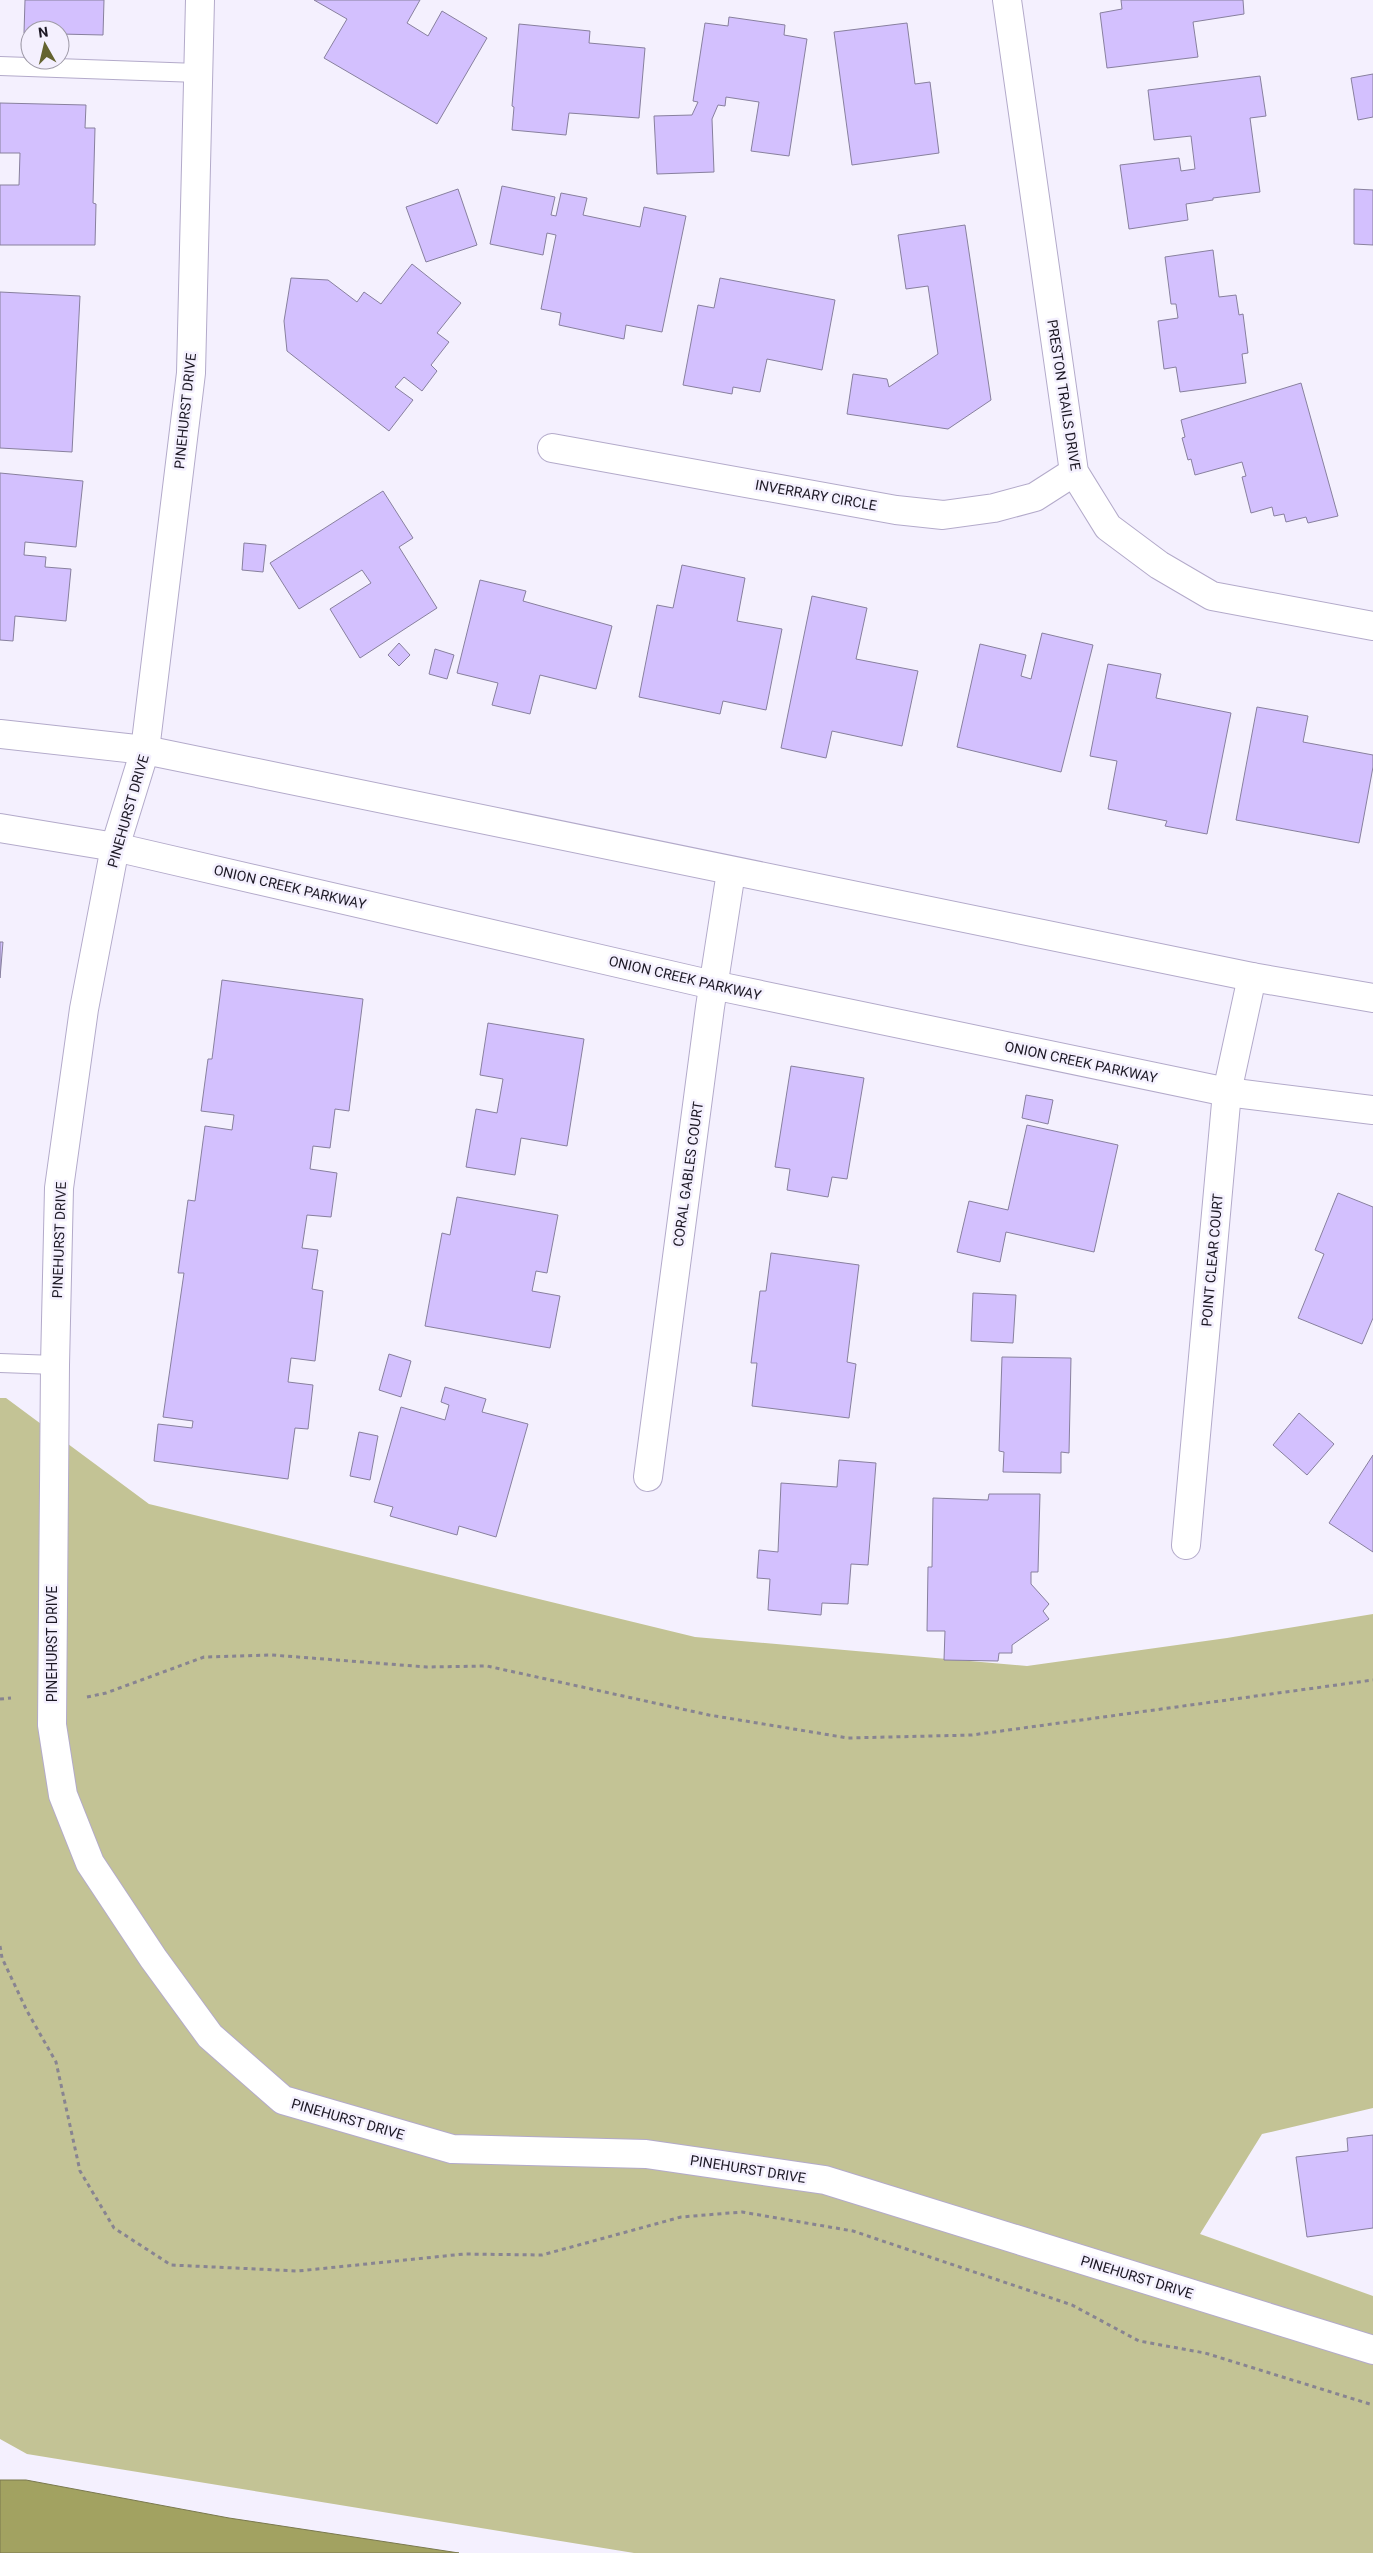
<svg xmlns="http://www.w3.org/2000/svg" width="1373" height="2553" font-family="Roboto,sans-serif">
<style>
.green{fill:#c3c395}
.water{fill:#a2a261;stroke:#7a794f}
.building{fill:#d3c0fe;stroke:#88809e}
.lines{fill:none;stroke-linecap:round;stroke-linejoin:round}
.lane-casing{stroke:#b3aaca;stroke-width:20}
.street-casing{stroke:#b3aaca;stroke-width:30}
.secondary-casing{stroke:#b3aaca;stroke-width:30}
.path{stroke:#888491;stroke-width:3;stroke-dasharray:4 4;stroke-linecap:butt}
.lane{stroke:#fff;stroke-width:18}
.street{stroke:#fff;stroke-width:28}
.secondary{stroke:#fff;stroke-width:28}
.labels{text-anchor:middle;stroke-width:5;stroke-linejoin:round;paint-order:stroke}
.street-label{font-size:14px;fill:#1c1824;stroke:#f4f0fe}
</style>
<rect width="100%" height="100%" fill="#f4f0fe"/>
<path class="green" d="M0,1398H6L149,1504L695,1637L1027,1666L1227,1638L1373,1614V2108L1262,2134L1200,2234L1373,2296V2553H634L27,2454L0,2439Z"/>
<path class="water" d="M0,2480H26L229,2518L459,2553H0Z"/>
<g class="building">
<path d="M25,0H104L103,35L60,34V30H30V34L24,33Z"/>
<path d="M314,0H420L407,23L428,36L442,11L487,38L437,124L324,58L347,19Z"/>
<path d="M1121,0H1243L1244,14L1193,22L1198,57L1107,68L1100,13L1122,9Z"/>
<path d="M729,17L785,25L784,35L807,39L789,156L751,151L759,102L726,97L725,106L718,105L712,119L714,172L657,174L654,116L692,115L698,102L693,101L705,23L728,26Z"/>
<path d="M907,23L915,84L930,82L939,153L852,165L834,32Z"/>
<path d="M519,24L590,31L589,43L645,48L639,118L569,113L566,135L512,130L514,107L512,106Z"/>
<path d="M1373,74V117L1358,120L1351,78Z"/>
<path d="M1260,76L1266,116L1250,118L1260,192L1213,198V200L1186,204L1188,220L1129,229L1120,165L1179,158L1181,171L1195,169L1191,136L1154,140L1148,90Z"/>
<path d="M0,103L86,105L85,128H95L93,203L96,204L95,245H0V185H19L20,153H0Z"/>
<path d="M502,186L555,197L551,215L556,216L561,193L587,198L583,215L640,227L644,207L686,216L662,332L626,325L624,339L559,325L561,313L541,309L556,235L547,233L543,255L490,244Z"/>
<path d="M458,189L477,245L426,262L406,207Z"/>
<path d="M1354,189L1373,190V245L1354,244Z"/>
<path d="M965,225L991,400L948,429L847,414L853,374L887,379L889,387L938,354L928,286L906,289L898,235Z"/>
<path d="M1213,250L1219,297L1236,295L1239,315L1243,314L1248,353L1242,354L1246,383L1180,392L1176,367L1164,369L1158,321L1178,318L1176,304H1171L1165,257Z"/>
<path d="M412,264L461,303L437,333L449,342L431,365L437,371L422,391L404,377L395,387L413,400L389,431L287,351L284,321L291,278L328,280L357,302L364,292L381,304Z"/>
<path d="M720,278L835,300L822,370L767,359L760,392L733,387L732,394L683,385L698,305L714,308Z"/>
<path d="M0,292L80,296L72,452L0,448Z"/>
<path d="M1301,383L1338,516L1308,523L1306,517L1286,522L1284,514L1274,516L1272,507L1251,513L1242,477L1246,476L1242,462L1195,475L1191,459L1188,460L1182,438L1185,437L1181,420Z"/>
<path d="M0,473L83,481L76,547L25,542L24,555L46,557L45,567L71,569L66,621L15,616L13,641L0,640Z"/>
<path d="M383,491L413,538L399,547L437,608L360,658L330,609L371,583L362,570L299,609L270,563Z"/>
<path d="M244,543L266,545L263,572L242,570Z"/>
<path d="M682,565L745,578L737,621L782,629L766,710L723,701L720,714L639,697L657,605L673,608Z"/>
<path d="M480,580L526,591L523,601L612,626L596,689L540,675L530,714L492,705L498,683L457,673Z"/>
<path d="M812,596L867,608L856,659L918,671L902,746L832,731L826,758L781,748Z"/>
<path d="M1042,633L1093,645L1061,772L957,747L980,644L1026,655L1021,676L1031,679Z"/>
<path d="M399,643L410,655L399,666L388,655Z"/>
<path d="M435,649L454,655L447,679L429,674Z"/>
<path d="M1108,664L1161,674L1156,698L1231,713L1207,834L1165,826L1167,821L1108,809L1117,761L1090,756Z"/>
<path d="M1257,707L1308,716L1303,742L1373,755V767L1359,843L1236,820Z"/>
<path d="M0,942H3L0,978Z"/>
<path d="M222,980L363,999L349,1111L335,1109L330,1148L313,1146L310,1169L337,1173L331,1217L307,1215L302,1248L318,1250L312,1289L323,1291L315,1361L291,1358L288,1382L313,1385L308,1429L295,1428L288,1479L154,1461L158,1424L192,1428L193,1421L163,1417L184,1273H178L188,1200L195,1201L205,1126L232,1130L234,1115L201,1111L208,1059H212Z"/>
<path d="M488,1023L584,1039L567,1146L521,1138L515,1175L466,1167L476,1109L497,1113L503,1079L480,1075Z"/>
<path d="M791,1066L864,1078L847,1179L832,1177L828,1197L787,1190L790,1169L775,1167Z"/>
<path d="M1026,1095L1053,1100L1048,1124L1022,1118Z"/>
<path d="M1027,1125L1118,1145L1094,1252L1006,1232L1000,1262L957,1252L969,1201L1008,1210Z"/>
<path d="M1338,1193L1373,1207V1318L1362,1344L1298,1318L1324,1254L1315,1250Z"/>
<path d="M457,1197L558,1215L547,1273L536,1271L532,1291L560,1296L550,1348L425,1326L442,1233L450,1235Z"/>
<path d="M771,1253L859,1265L847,1362L856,1364L849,1418L752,1406L757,1363H751L760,1291H766Z"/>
<path d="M973,1293L1016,1295L1013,1343L971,1341Z"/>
<path d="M389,1354L411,1361L401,1397L379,1390Z"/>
<path d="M1002,1357L1071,1358L1069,1453L1061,1452V1473L1003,1472L1004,1452L999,1451Z"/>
<path d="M445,1387L486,1399L482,1412L528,1424L496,1537L459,1526L457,1535L390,1516L393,1507L374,1502L401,1407L445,1420L449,1405L441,1402Z"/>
<path d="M1299,1413L1334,1444L1307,1475L1273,1445Z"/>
<path d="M359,1432L378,1436L370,1480L350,1476Z"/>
<path d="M1373,1455V1552L1329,1523Z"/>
<path d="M839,1460L876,1463L868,1565L851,1564L848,1604L822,1603L821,1615L768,1610L770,1579L757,1578L759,1550L778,1552L781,1483L837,1487Z"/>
<path d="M989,1494H1040L1038,1572H1031V1584L1049,1604L1043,1611L1049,1619L1012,1645V1653H999L998,1661L944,1660L945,1631H927L928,1567H932L933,1498L988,1500Z"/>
<path d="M1373,2135V2228L1307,2237L1296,2157L1348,2151L1347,2138Z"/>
</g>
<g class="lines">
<defs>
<g id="lane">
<path d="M0,66L198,73"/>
<path d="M0,1363L55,1365"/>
</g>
<g id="street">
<path d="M200,0L191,373L145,750L115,847L84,1009L59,1188L55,1365L52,1725L63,1795L90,1863L153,1958L210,2036L283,2100L452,2149L646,2154L825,2180L1373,2350"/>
<path d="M1007,0L1074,472L1108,527L1159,565L1212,596L1373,626"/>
<path d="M552,448L896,510L943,515L994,508L1035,497L1074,472"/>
<path d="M648,1477L710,1007L731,872"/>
<path d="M1186,1545L1227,1092L1252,977"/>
</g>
<g id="secondary">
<path d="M0,734L145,750L1252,977L1373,998"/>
<path d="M0,828L115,847L713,985L1227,1092L1373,1110"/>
</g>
</defs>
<use href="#lane" class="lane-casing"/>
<use href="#street" class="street-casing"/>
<use href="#secondary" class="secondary-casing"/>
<g class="path">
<path d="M87,1697L106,1693L204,1657L272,1655L427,1667L487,1666L709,1715L848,1738L972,1735L1373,1680"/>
<path d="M0,1699L11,1698"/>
<path d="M0,1946L2,1958L27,2011L56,2062L80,2171L114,2228L171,2265L298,2271L464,2254L542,2255L681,2217L742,2212L853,2231L1072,2305L1139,2341L1205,2353L1373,2405"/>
</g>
<use href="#lane" class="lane"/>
<use href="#street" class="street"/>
<use href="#secondary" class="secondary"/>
</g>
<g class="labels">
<g class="street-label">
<text transform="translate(1064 395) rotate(81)" y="5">PRESTON TRAILS DRIVE</text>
<text transform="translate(185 411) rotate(-84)" y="5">PINEHURST DRIVE</text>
<text transform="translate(816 495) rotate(10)" y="5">INVERRARY CIRCLE</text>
<text transform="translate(128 811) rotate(-74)" y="5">PINEHURST DRIVE</text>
<text transform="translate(290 887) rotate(13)" y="5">ONION CREEK PARKWAY</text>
<text transform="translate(685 978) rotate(13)" y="5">ONION CREEK PARKWAY</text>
<text transform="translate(1081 1062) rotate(12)" y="5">ONION CREEK PARKWAY</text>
<text transform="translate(688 1174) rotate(-82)" y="5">CORAL GABLES COURT</text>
<text transform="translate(59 1240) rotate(-88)" y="5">PINEHURST DRIVE</text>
<text transform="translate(1212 1260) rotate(-85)" y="5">POINT CLEAR COURT</text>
<text transform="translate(52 1644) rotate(-90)" y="5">PINEHURST DRIVE</text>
<text transform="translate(348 2119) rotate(16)" y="5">PINEHURST DRIVE</text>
<text transform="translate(748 2169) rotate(9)" y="5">PINEHURST DRIVE</text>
<text transform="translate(1137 2277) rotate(17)" y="5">PINEHURST DRIVE</text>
</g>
</g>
<g transform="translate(45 45) rotate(352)"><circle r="24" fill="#f4f0fe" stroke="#9e9aa7"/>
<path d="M0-4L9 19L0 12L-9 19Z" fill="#646330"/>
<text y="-8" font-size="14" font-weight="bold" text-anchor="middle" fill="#1c1824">N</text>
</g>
</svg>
